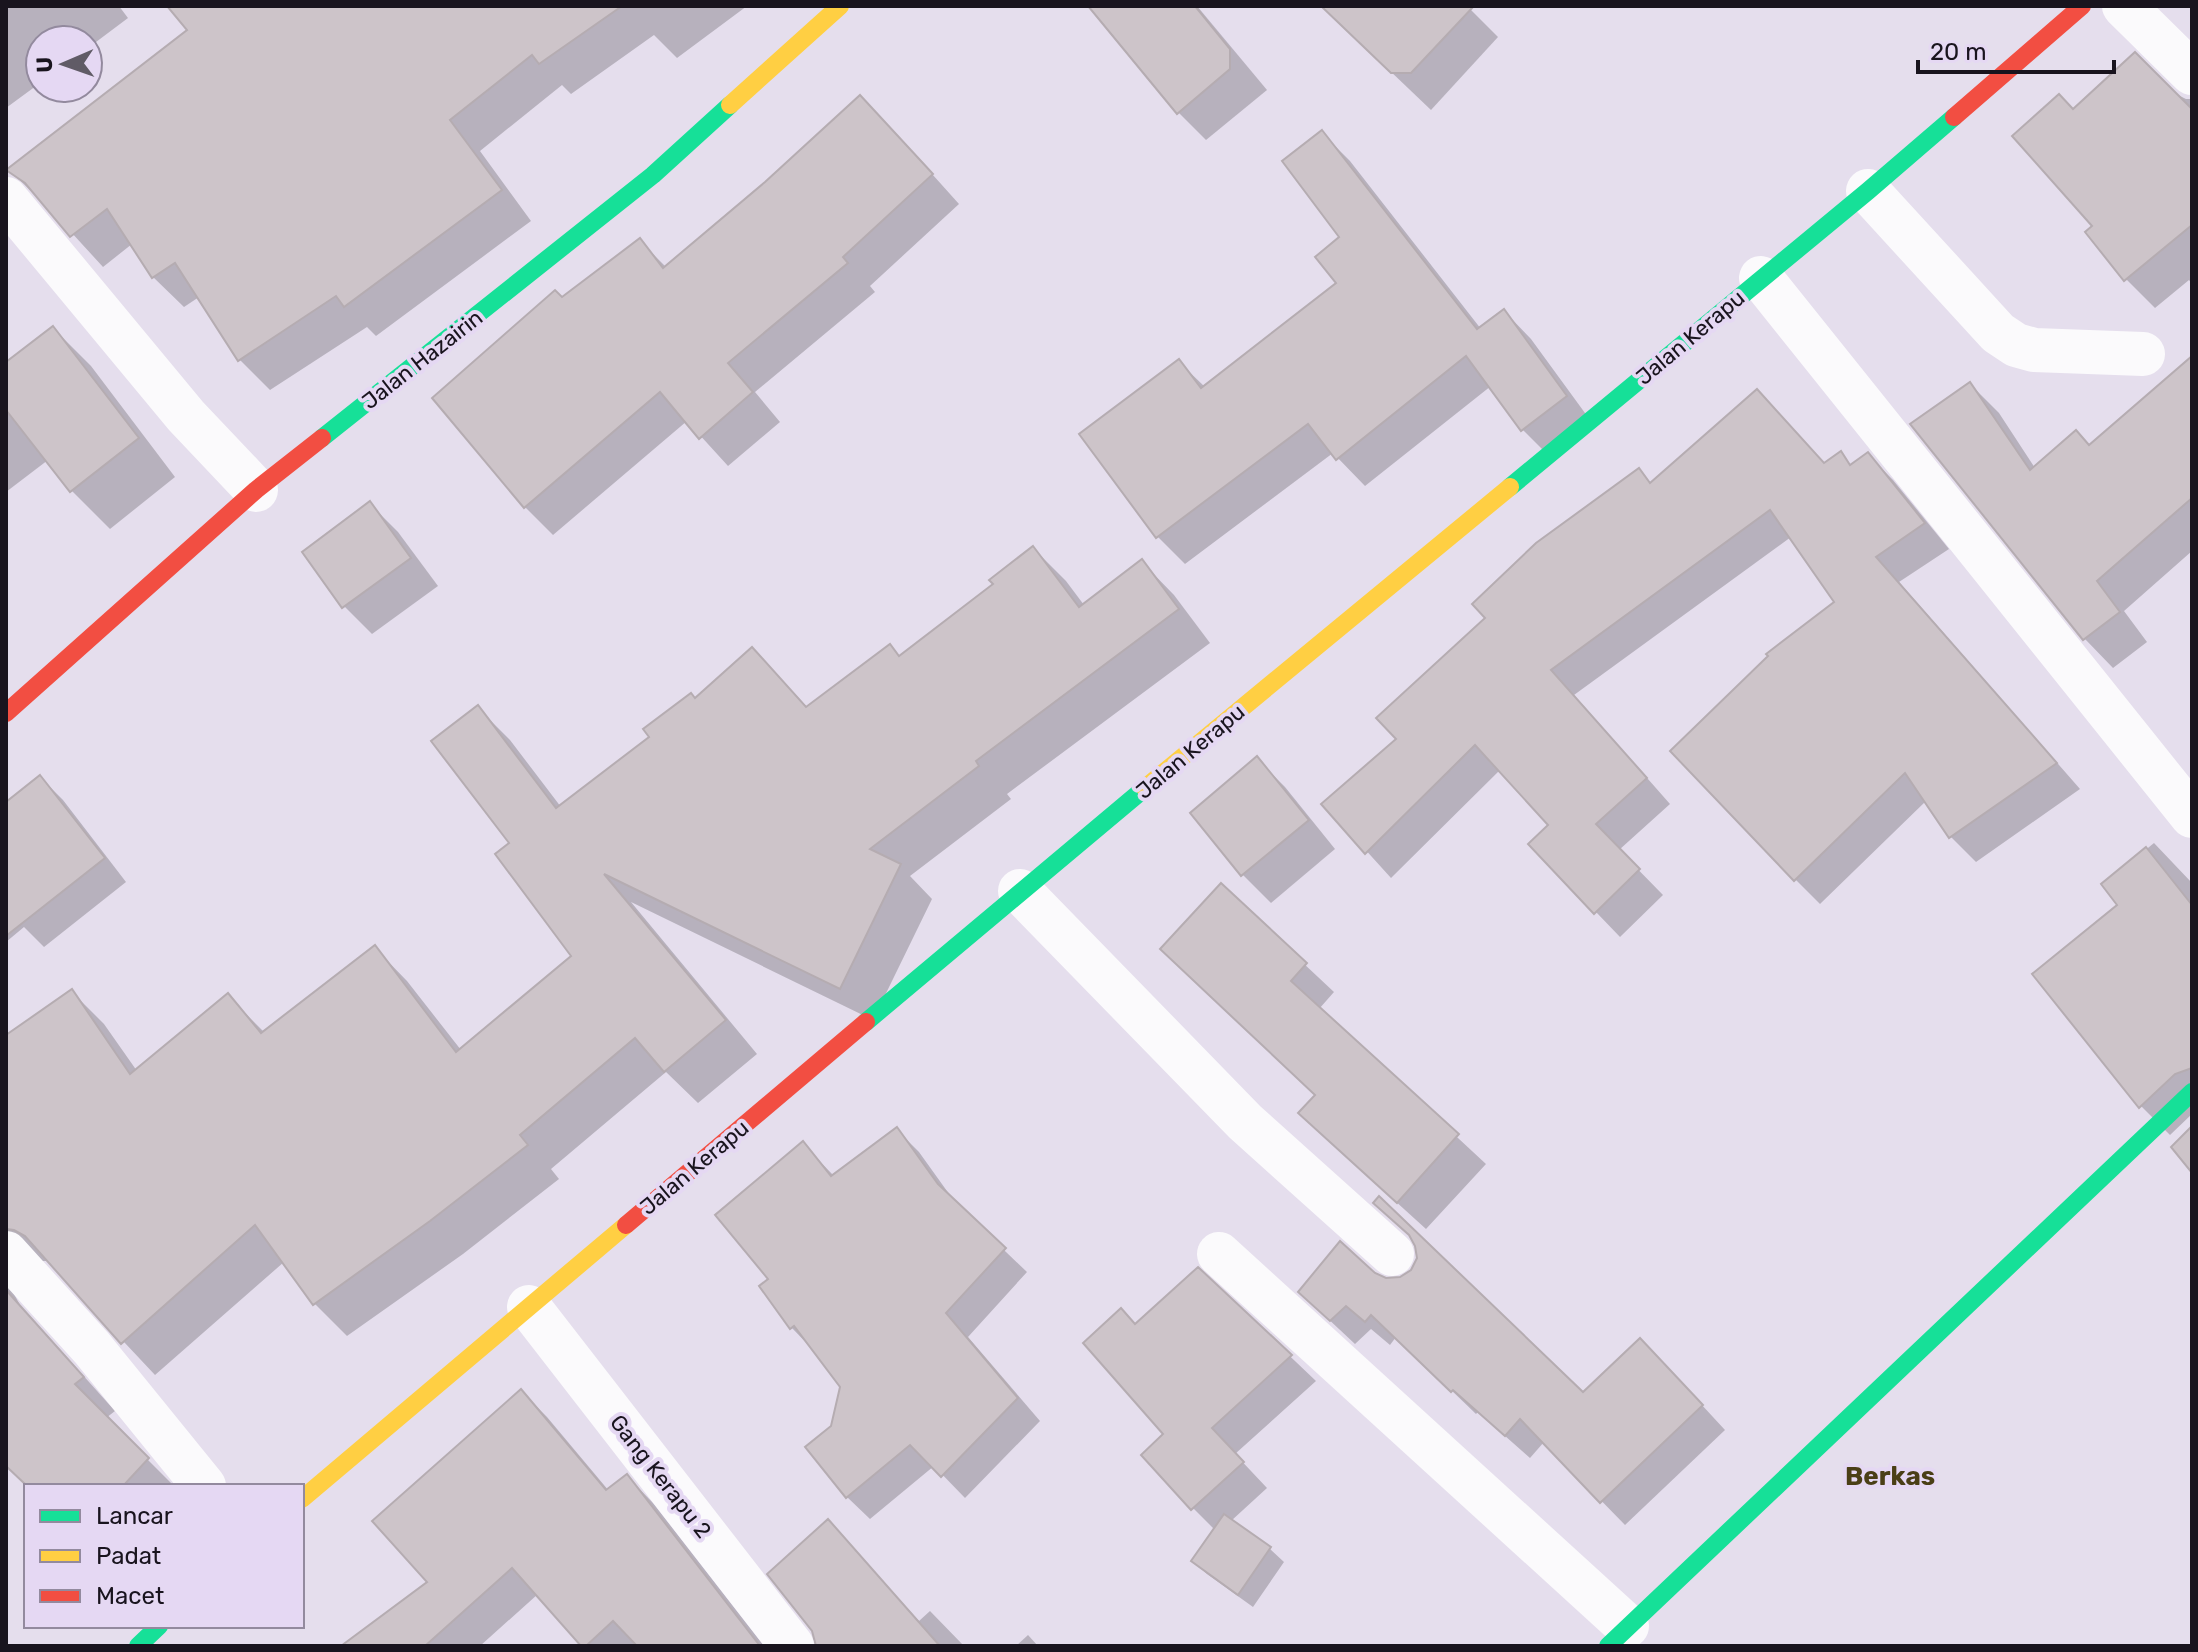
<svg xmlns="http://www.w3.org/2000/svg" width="2198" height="1652" font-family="Rubik,sans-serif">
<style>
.shadow{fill:#0003}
.building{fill:#cdc4c9;stroke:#b5acb1;stroke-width:2}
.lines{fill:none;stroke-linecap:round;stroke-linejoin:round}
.street{stroke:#fbfafc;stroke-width:44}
.fast{stroke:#16e098;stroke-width:18}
.slow{stroke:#ffcf43;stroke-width:18}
.jam{stroke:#f24e42;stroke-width:18}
.labels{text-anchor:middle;stroke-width:8;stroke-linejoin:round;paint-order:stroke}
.street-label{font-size:22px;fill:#19141e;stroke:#e5d8f3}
.quarter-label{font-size:26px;font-weight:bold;fill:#4a3f16;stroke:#e5d8f3}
</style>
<rect width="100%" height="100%" fill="#e5deed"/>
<g class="shadow">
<path d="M6,6H119L128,18L88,48V40H40V83L6,108Z"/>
<path d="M169,6H747L677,58L654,35L571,94L562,85L480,151L531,221L376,336L367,327L270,390L239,359L199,297L184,307L153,277L132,244L103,267L49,208L8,169L190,31Z"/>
<path d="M1090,6H1197L1267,90L1206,140L1179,113Z"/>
<path d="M1322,6H1467L1498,37L1431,110Z"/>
<path d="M2174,93L2186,99H2192V284L2189,280L2155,308L2126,279L2095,226L2073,111Z"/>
<path d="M888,125L959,204L870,286L875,292L755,392L780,422L728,466L687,421L553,535L525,507L562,300L640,241L666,267Z"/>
<path d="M1322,133L1350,161L1481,329L1504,311L1531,339L1593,424L1550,457L1523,430L1491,386L1365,486L1333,453L1185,564L1158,537L1179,362L1205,387L1338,283L1341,238Z"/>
<path d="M53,328L91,366L175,477L110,529L72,491L48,460L6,492V365Z"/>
<path d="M2192,358V551L2124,611L2147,642L2113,668L2085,639L1970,384L1999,413L2035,468L2090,447Z"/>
<path d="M1757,392L1825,465L1840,454L1852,466L1868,455L1893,480L1949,549L1899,582L2080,789L1976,862L1951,837L1926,801L1820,904L1795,879L1836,602L1791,537L1574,695L1670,804L1619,850L1663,895L1620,937L1596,912L1551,825L1500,770L1391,878L1324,804L1399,739L1488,618L1639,471L1652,484Z"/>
<path d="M370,504L398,532L438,586L372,634L344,606Z"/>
<path d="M1033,548L1066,581L1084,605L1142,562L1174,595L1210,643L1007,794L1011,799L910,876L932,899L873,1020L631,902L757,1054L698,1103L666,1072L551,1169L559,1179L463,1254L347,1336L314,1303L284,1262L155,1375L48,1261H34L14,1294L20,1305L115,1411L106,1418L174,1486H29L6,1464V1050L71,991L104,1024L137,1071L228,996L264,1032L375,948L407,981L461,1050L573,956L512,844L478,708L510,740L561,807L652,737L752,649L808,708L900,657L995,585Z"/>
<path d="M1257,759L1285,787L1335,849L1271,903L1243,875L1192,813Z"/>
<path d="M40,777L63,800L126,882L44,947L24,927L6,942V804Z"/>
<path d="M2154,843L2192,883V1114L2170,1135L2141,1106L2120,905L2104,884Z"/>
<path d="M1221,886L1334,992L1319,1009L1486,1164L1426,1229L1329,1141L1317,1096Z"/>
<path d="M897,1130L919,1152L957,1205L1027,1272L968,1337L1040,1421L965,1498L934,1466L870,1519L847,1497L833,1427L842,1387L814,1351L792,1328L761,1286L771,1279L803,1144L834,1176Z"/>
<path d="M1375,1203L1583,1395L1664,1364L1725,1430L1625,1525L1544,1442L1530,1458L1478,1412L1476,1414L1396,1337L1390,1345L1371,1329L1355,1344L1324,1315L1374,1274L1386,1280L1401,1279L1412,1273L1418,1260L1414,1240Z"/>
<path d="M1198,1269L1316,1381L1235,1454L1267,1488L1231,1521L1270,1549L1284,1562L1253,1607L1207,1574L1193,1561L1215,1530L1193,1508L1166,1434L1136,1326Z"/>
<path d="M521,1391L547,1417L609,1491L627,1476L653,1503L764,1646H584L538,1594L480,1646H344L430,1582Z"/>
<path d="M828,1522L919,1621L930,1611L964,1646H831Z"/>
<path d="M1028,1635L1038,1646H1016Z"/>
</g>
<g class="building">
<path d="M167,6H622L539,64L532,55L450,120L502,190L344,307L336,296L238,361L175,263L152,278L107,209L70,237L25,183L6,170L187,30Z"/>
<path d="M1088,6H1195L1230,49V69L1177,114Z"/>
<path d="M1321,6H1474L1411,73H1391Z"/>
<path d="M2135,52L2192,109V225L2124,281L2085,232L2092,226L2012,136L2059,94L2073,109Z"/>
<path d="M860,95L933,174L843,257L848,263L728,363L753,392L699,439L660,392L524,508L432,398L555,290L562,297L640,238L663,268L765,182Z"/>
<path d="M1322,130L1477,329L1504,309L1567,396L1521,431L1466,356L1336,460L1308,424L1156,538L1079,434L1179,359L1201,388L1336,283L1315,257L1339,237L1282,161Z"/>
<path d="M53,326L139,438L70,492L6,410V362Z"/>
<path d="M2192,356V498L2097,581L2120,612L2083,640L1910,424L1970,382L2030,470L2076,430L2089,445Z"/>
<path d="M1757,389L1824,463L1841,451L1850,465L1868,452L1925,523L1876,557L2057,763L1949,838L1905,773L1794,881L1670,751L1768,656L1766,654L1834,602L1770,510L1551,670L1647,778L1596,824L1640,869L1594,914L1528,844L1548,825L1475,745L1365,854L1321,804L1396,739L1376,718L1485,618L1472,604L1536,543L1639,468L1650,483Z"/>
<path d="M370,501L411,558L342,608L302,552Z"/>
<path d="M1033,546L1079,607L1142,559L1179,609L976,761L979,766L870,849L901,864L840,989L604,874L726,1020L664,1072L635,1038L520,1135L528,1145L430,1221L313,1305L255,1225L121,1344L25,1236L14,1230L6,1229V1035L72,989L130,1074L228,993L261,1033L375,945L456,1052L571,956L495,854L509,843L431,741L478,705L556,808L649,737L643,729L691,693L695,698L752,647L806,707L890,644L899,656L993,584L989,580Z"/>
<path d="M1257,756L1309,820L1241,876L1190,813Z"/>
<path d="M40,775L105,858L6,936V802Z"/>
<path d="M2146,847L2192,905V1068L2175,1074L2139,1108L2032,974L2117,905L2101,884Z"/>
<path d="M1221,883L1307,963L1291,981L1459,1134L1397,1203L1298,1113L1315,1095L1160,949Z"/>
<path d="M2192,1126V1173L2171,1147Z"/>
<path d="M897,1127L938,1184L1006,1248L946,1313L1018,1398L941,1477L910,1445L846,1498L805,1447L831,1426L840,1387L794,1326L790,1329L759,1286L768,1279L715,1215L803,1141L831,1176Z"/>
<path d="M1379,1196L1583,1392L1640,1338L1703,1405L1600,1503L1520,1419L1505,1436L1453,1390L1451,1392L1371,1315L1365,1322L1346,1306L1330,1321L1298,1292L1340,1241L1375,1273L1386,1278L1400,1277L1411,1270L1417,1258L1415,1246L1409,1235L1373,1203Z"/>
<path d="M1198,1267L1292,1355L1212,1428L1244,1462L1191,1510L1141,1455L1163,1434L1083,1343L1121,1308L1135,1324Z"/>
<path d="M6,1290L84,1377L75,1384L149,1458L123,1486H27L6,1466Z"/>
<path d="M521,1389L606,1490L627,1474L760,1646H637L613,1621L586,1646H581L512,1568L425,1646H341L427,1582L372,1521Z"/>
<path d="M1224,1514L1271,1547L1238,1595L1191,1561Z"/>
<path d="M828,1519L940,1646H816L812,1631L767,1574Z"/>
</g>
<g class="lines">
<g class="street">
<path d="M2124,6L2192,73"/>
<path d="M1868,191L1998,333L2016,345L2034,350L2143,354"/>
<path d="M6,199L186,416L256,490"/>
<path d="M1761,278L2192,816"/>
<path d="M1020,891L1245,1122L1392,1254"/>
<path d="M6,1253L92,1348L204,1486"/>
<path d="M1219,1254L1627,1626"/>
<path d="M529,1307L792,1646"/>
</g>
<g class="fast">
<path d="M322,438L653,175L730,105"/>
<path d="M1510,487L1868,191L1954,117"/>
<path d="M866,1022L1145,788"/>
<path d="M138,1646L159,1626"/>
<path d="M1608,1646L2192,1092"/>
</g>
<g class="slow">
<path d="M730,105L840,6"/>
<path d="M1145,788L1510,487"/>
<path d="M302,1499L626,1225"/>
</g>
<g class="jam">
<path d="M1954,117L2082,6"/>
<path d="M6,713L256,490L322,438"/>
<path d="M626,1225L866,1022"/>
</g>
</g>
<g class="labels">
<g class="street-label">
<text transform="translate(1690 337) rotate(-40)" y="8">Jalan Kerapu</text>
<text transform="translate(422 359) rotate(-38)" y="8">Jalan Hazairin</text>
<text transform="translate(1190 751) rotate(-40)" y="8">Jalan Kerapu</text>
<text transform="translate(694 1167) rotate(-40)" y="8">Jalan Kerapu</text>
<text transform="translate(661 1476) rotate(52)" y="8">Gang Kerapu 2</text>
</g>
<g class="quarter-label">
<text x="1890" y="1485">Berkas</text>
</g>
</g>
<rect width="2198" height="1652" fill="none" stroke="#19141e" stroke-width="16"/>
<rect x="24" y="1484" width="280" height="144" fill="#e5d8f3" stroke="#938a9e" stroke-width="2"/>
<rect x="40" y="1510" width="40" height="12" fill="#16e098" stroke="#938a9e" stroke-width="2"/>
<text x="96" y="1524" font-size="24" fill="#19141e">Lancar</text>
<rect x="40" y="1550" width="40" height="12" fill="#ffcf43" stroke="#938a9e" stroke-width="2"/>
<text x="96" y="1564" font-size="24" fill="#19141e">Padat</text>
<rect x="40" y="1590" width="40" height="12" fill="#f24e42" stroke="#938a9e" stroke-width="2"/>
<text x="96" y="1604" font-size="24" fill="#19141e">Macet</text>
<g transform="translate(64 64) rotate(268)"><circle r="38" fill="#e5d8f3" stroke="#938a9e" stroke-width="2"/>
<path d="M0-6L14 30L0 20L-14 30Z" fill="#605b66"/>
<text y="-12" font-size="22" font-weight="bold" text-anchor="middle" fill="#19141e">U</text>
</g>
<path d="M1918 60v12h196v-12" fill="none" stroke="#19141e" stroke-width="4"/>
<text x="1930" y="60" font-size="24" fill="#19141e" stroke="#e5d8f3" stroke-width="6" paint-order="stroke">20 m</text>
</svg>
